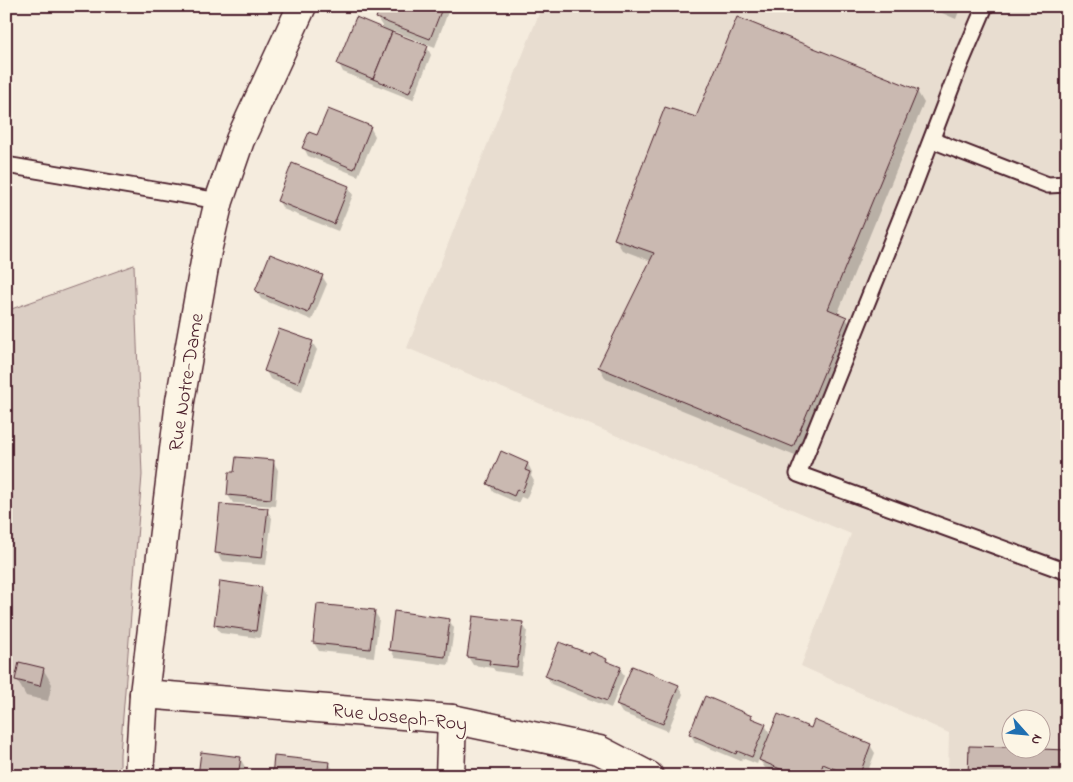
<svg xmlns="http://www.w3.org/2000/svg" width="1073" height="782" font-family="'Indie Flower',sans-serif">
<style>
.built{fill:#e8ddd0;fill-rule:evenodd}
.green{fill:#dbcec4;stroke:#927678}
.shadow{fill:#0003}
.building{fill:#cab9b1;stroke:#4a1f2b}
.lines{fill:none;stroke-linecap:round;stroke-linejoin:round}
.service-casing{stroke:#4a1f2b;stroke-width:19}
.minor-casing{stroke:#4a1f2b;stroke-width:31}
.tertiary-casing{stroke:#4a1f2b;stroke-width:31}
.service{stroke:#fcf5e5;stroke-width:15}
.minor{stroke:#fcf5e5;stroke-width:28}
.tertiary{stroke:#fcf5e5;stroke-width:28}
.labels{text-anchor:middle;stroke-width:4.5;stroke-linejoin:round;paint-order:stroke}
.street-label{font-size:20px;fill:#4a1f2b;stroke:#fcf5e5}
</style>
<rect width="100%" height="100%" fill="#f5ecde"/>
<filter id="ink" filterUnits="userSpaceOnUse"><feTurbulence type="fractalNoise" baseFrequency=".02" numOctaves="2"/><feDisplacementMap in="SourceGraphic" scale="10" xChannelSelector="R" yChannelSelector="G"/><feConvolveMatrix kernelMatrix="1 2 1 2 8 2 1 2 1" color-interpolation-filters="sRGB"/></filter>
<g filter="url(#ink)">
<path class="built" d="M542,6H1067V776H948L949,733L801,666L851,534L407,348ZM1010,720H1040V750H1010Z"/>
<path class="green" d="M134,265L142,475L120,754V776H6V311Z"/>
<g class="shadow">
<path d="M382,6H445L448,12L435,47L393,31L392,33L427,47L431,55L413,100L343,72L339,64L384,29L377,18Z"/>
<path d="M926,6H961L956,19Z"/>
<path d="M917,91L924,103L837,315L846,318L853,330L800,458L606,379L599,367L651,261L622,250L615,238L697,118Z"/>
<path d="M329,111L370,127L375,136L358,176L308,156L304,148L318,137Z"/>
<path d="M348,187L353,195L338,231L283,209L278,200Z"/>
<path d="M322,276L327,284L312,320L261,299L256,291Z"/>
<path d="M312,342L317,350L302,391L270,379L266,371Z"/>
<path d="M502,453L528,464L532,472L531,476L534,481L526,499L521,497L518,503L493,492L489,484Z"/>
<path d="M273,461L278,470L275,506L233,503L228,495Z"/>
<path d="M267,510L272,518L266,565L221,561L217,552Z"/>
<path d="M261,588L266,596L260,638L220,633L215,624Z"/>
<path d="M374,611L379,619L374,657L319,651L314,643Z"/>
<path d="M449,620L454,628L449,665L395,658L391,650Z"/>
<path d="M522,623L527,631L521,675L495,671L493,668L473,665L468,657Z"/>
<path d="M606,660L608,663L620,668L624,676L611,708L551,684L547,676Z"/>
<path d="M43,669L52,684L48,701L26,696L17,680Z"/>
<path d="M678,686L683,694L668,731L622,713L617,705Z"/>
<path d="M751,717L753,720L765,725L771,735L812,729L870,745L875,753L866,776H837L828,772L826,776H783L765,768L759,759L757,764L742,758L741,761L695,742L690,734Z"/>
<path d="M970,747L1067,751V776Z"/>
<path d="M240,758L245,767L243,776H199Z"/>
<path d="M329,763L334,771L333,776H273Z"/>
</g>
<g class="building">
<path d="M380,6H443L430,39L376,18Z"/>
<path d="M356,17L392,32L373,79L337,64Z"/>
<path d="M737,17L918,90L828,309L847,317L793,447L598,367L654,253L614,239L665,107L696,117Z"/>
<path d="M392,32L428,46L409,93L373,79Z"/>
<path d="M328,109L371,126L354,169L302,148L309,132L317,135Z"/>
<path d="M292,163L349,186L334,224L277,201Z"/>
<path d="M270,254L323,275L308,313L255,291Z"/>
<path d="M279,329L313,341L298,383L264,371Z"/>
<path d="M501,451L528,463L525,470L530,472L522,492L517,489L514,496L487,484Z"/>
<path d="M236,457L274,460L271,499L227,495L229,472H234Z"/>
<path d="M220,504L268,508L262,558L215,553Z"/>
<path d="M220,581L262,587L256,631L214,625Z"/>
<path d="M317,604L375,610L370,649L313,643Z"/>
<path d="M394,611L450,619L445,657L389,650Z"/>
<path d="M473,616L523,622L517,667L489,664L490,660L467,657Z"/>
<path d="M559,642L590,654L591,652L607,659L606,661L621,667L607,701L545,676Z"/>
<path d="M19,662L44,668L40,686L15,680Z"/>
<path d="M632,666L679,685L663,724L616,705Z"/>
<path d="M705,696L752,716L751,718L766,724L752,757L737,751L736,754L689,734Z"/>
<path d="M778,714L811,728L814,720L871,744L859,776H851L823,764L819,776H783L785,771L759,760Z"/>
<path d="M969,746L1010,747V750H1040V749L1067,750V776H968Z"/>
<path d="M201,752L241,757L238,776H198Z"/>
<path d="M274,756L330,762L328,776H272Z"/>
<path d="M348,771L394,772V776H347Z"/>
</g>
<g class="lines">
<defs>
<g id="service">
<path d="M985,6L959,67L909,198L798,474L1067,572"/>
<path d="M932,140L1048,185L1067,184"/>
<path d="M6,165L219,201"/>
</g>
<g id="minor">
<path d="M144,694L452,719L599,750L649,776"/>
<path d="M450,776L452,719"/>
</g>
<path id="tertiary" d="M139,776L144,694L180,401L207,251L219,201L240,140L302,6"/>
</defs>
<use href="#service" class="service-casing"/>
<use href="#minor" class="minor-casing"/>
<use href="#tertiary" class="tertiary-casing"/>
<use href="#service" class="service"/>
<use href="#minor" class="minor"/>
<use href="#tertiary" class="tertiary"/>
</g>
</g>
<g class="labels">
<g class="street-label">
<text transform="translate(185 382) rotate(-81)" y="7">Rue Notre-Dame</text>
<text transform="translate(400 716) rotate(6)" y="7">Rue Joseph-Roy</text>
</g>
</g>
<rect width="1073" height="782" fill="none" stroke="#fcf5e5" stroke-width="25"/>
<rect x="12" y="12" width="1048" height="757" fill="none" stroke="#4a1f2b" stroke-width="2" filter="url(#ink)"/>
<g transform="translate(1026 734) rotate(117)"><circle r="24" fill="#fcf5e5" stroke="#b59f9b"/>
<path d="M0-4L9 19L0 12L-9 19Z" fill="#1f6fb2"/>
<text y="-8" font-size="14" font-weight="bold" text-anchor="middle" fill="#4a1f2b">N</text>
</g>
</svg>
